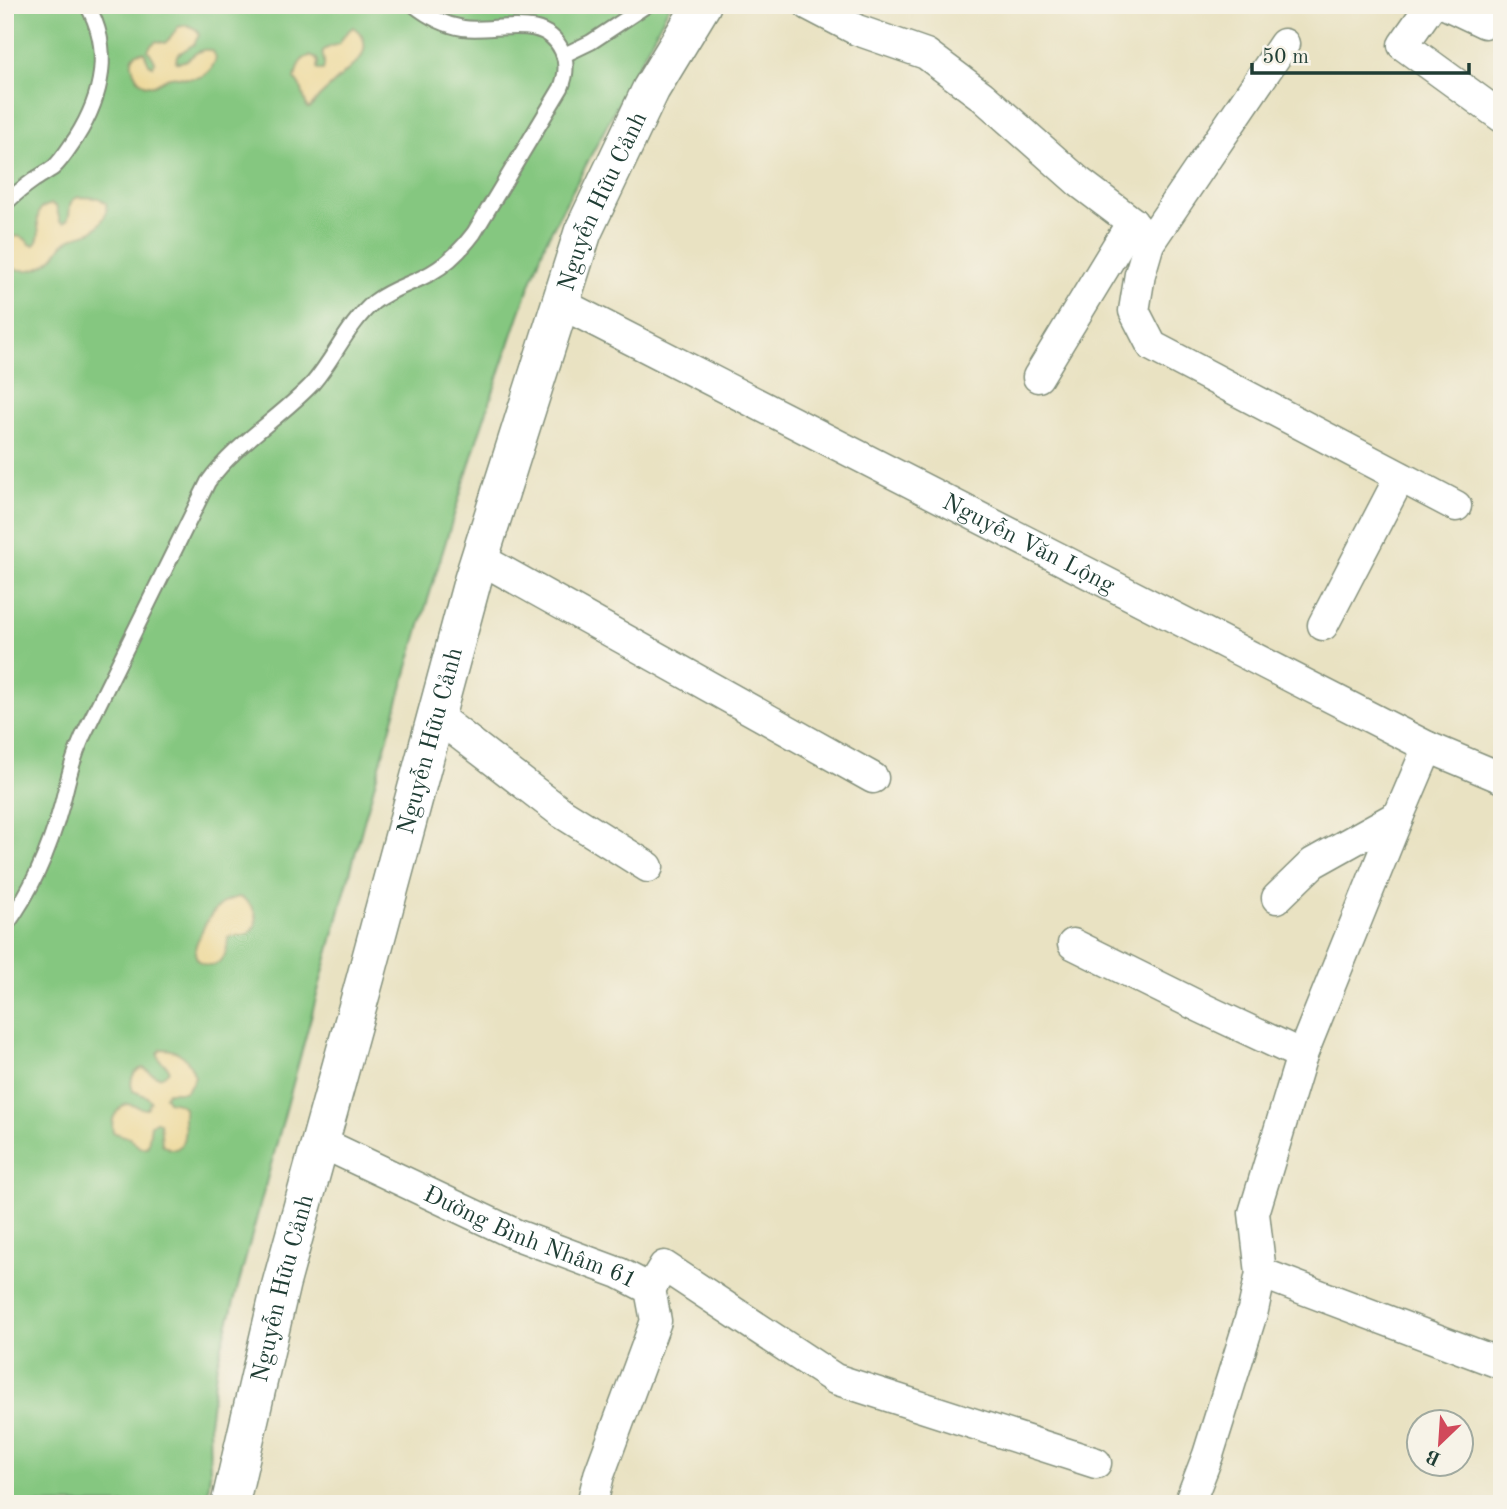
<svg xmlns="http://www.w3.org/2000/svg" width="1507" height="1509" font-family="'Old Standard TT',serif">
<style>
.green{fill:#85c780;stroke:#52825a;stroke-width:2}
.sand{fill:#eeda9e;stroke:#868c69;stroke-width:2}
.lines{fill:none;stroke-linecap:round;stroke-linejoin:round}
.service-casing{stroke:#84907b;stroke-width:18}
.minor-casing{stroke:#84907b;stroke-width:33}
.tertiary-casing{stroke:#84907b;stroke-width:40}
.service{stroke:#fff;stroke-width:14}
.minor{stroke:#fff;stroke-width:30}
.tertiary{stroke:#fff;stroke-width:37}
.labels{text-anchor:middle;stroke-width:5;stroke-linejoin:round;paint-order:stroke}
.street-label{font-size:24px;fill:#1f3d34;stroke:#f7f3e8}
</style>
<rect width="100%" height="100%" fill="#f7f3e8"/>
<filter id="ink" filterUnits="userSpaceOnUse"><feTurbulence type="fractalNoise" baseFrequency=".0143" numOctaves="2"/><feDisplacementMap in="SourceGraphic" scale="14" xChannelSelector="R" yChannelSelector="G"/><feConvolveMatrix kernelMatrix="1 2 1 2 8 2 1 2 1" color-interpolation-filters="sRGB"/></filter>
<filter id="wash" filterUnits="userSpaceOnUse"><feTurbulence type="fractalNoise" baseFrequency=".00686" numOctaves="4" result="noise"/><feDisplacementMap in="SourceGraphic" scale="28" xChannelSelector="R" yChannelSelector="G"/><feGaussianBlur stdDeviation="1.57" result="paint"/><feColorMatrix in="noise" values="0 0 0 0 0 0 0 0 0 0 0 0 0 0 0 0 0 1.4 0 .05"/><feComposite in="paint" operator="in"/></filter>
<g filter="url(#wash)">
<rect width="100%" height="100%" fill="#e9e2c2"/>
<path class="green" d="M5,5H670L546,241L519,315L478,437L418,632L363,825L217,1364L209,1423L210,1473L207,1504H5Z"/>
<g class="sand">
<path d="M187,25L196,29L199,35L194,44L177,55L176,62C192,64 194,45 213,51L216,58C212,72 202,80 187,78C182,78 176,75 170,77C161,79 155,89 144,84C132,77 124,51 144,52L149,64L153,66L155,61L148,50L151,45L157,41L165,43L170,38L178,27Z"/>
<path d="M353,27C365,35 368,47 360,59L319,97L310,108H307L302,90L295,79C297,69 298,59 310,56L317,59L318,63L317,67L318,70H323C329,54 310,52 339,44L346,33Z"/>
<path d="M79,197L99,198L106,203C107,210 107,213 103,219C93,238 80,231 66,242C60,246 58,254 52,259C38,272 20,274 5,264V236C15,237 24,234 29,244L34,245C45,235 32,222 41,208L51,204L56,206L60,221L64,223C75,216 63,201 79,197Z"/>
<path d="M239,897C252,901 264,921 250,932C244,937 236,935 229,937C226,944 228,952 223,958C215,970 195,966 195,951C195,945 198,940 200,935C207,918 219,900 239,897Z"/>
<path d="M162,1049C181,1049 190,1060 195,1077L192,1083L185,1092H168L165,1096L168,1101C173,1102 182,1103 184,1108C185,1112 183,1116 184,1120C186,1135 183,1160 162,1144L160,1123L156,1121L151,1124L148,1146C136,1151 138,1142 129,1138C124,1135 119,1135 113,1132C110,1119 116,1110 126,1104C134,1104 140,1109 147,1109L151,1101L148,1097L133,1091C129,1081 132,1071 143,1068C154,1073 159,1083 169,1070L168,1067C162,1062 158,1061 158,1053Z"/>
</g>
</g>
<g filter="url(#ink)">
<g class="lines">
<defs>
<g id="service">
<path d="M564,55L591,42L647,5"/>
<path d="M5,204C14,195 24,187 34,180C40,176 47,172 53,168C62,160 69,148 76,138C102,97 113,49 87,5"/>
<path d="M5,927C32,891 50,848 62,804C68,780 72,760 83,736L208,482C236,443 280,418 313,383C335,357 348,324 374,302C392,288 412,284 431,273C449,263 462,249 474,233L561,88C566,76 568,64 562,51C545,12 494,33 463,28C444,25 429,17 414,5"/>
</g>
<g id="minor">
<path d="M809,5L857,30L926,54L982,96L1079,182L1132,222L1149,243L1140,274L1134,311L1152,346L1456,506"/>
<path d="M1431,5L1403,45L1502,117"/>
<path d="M1447,5L1485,23L1496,5"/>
<path d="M1149,243L1284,44"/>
<path id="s1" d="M560,303L1428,747L1502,778"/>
<path d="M1038,377L1132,222"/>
<path d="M479,558L873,778"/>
<path d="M1323,625L1400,477"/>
<path d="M436,716L562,813L648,867"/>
<path d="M1428,747L1399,815L1302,1055L1254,1213L1261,1273L1502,1364"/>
<path d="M1277,898L1313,863L1399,815"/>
<path d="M1073,944L1202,1008L1302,1055"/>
<path id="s2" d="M320,1142L517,1235L619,1273L650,1289L656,1321L599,1475L592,1504"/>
<path d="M650,1289L664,1266L835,1379L1096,1463"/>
<path d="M1189,1504L1208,1455L1253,1310L1261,1273"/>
</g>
<g id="tertiary">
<path id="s3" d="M230,1504L281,1284L366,976L473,579L583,232L651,89L702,5"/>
</g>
</defs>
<use href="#service" class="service-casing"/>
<use href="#minor" class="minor-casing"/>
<use href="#tertiary" class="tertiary-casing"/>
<use href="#service" class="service"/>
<use href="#minor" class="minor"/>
<use href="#tertiary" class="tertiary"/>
</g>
</g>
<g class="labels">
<g class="street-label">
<text dy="8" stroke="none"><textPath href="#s3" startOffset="1356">Nguyễn Hữu Cảnh</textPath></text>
<text dy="8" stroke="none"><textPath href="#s1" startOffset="527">Nguyễn Văn Lộng</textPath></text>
<text dy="8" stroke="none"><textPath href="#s3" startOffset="789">Nguyễn Hữu Cảnh</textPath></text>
<text dy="8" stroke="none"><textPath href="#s2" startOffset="231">Đường Bình Nhâm 61</textPath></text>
<text dy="8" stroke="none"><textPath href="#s3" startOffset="222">Nguyễn Hữu Cảnh</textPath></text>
</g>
</g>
<rect width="1507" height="1509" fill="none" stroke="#f7f3e8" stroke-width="28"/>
<g transform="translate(1440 1443) rotate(205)"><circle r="33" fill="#f7f3e8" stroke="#a1aaa0" stroke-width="2"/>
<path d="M0-5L12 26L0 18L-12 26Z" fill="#d1495b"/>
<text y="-10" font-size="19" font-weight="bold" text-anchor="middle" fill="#1f3d34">B</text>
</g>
<path d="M1252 63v10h217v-10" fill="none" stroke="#1f3d34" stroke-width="3.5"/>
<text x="1262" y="63" font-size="21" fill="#1f3d34" stroke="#f7f3e8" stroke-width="5" paint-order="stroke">50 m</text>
</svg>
